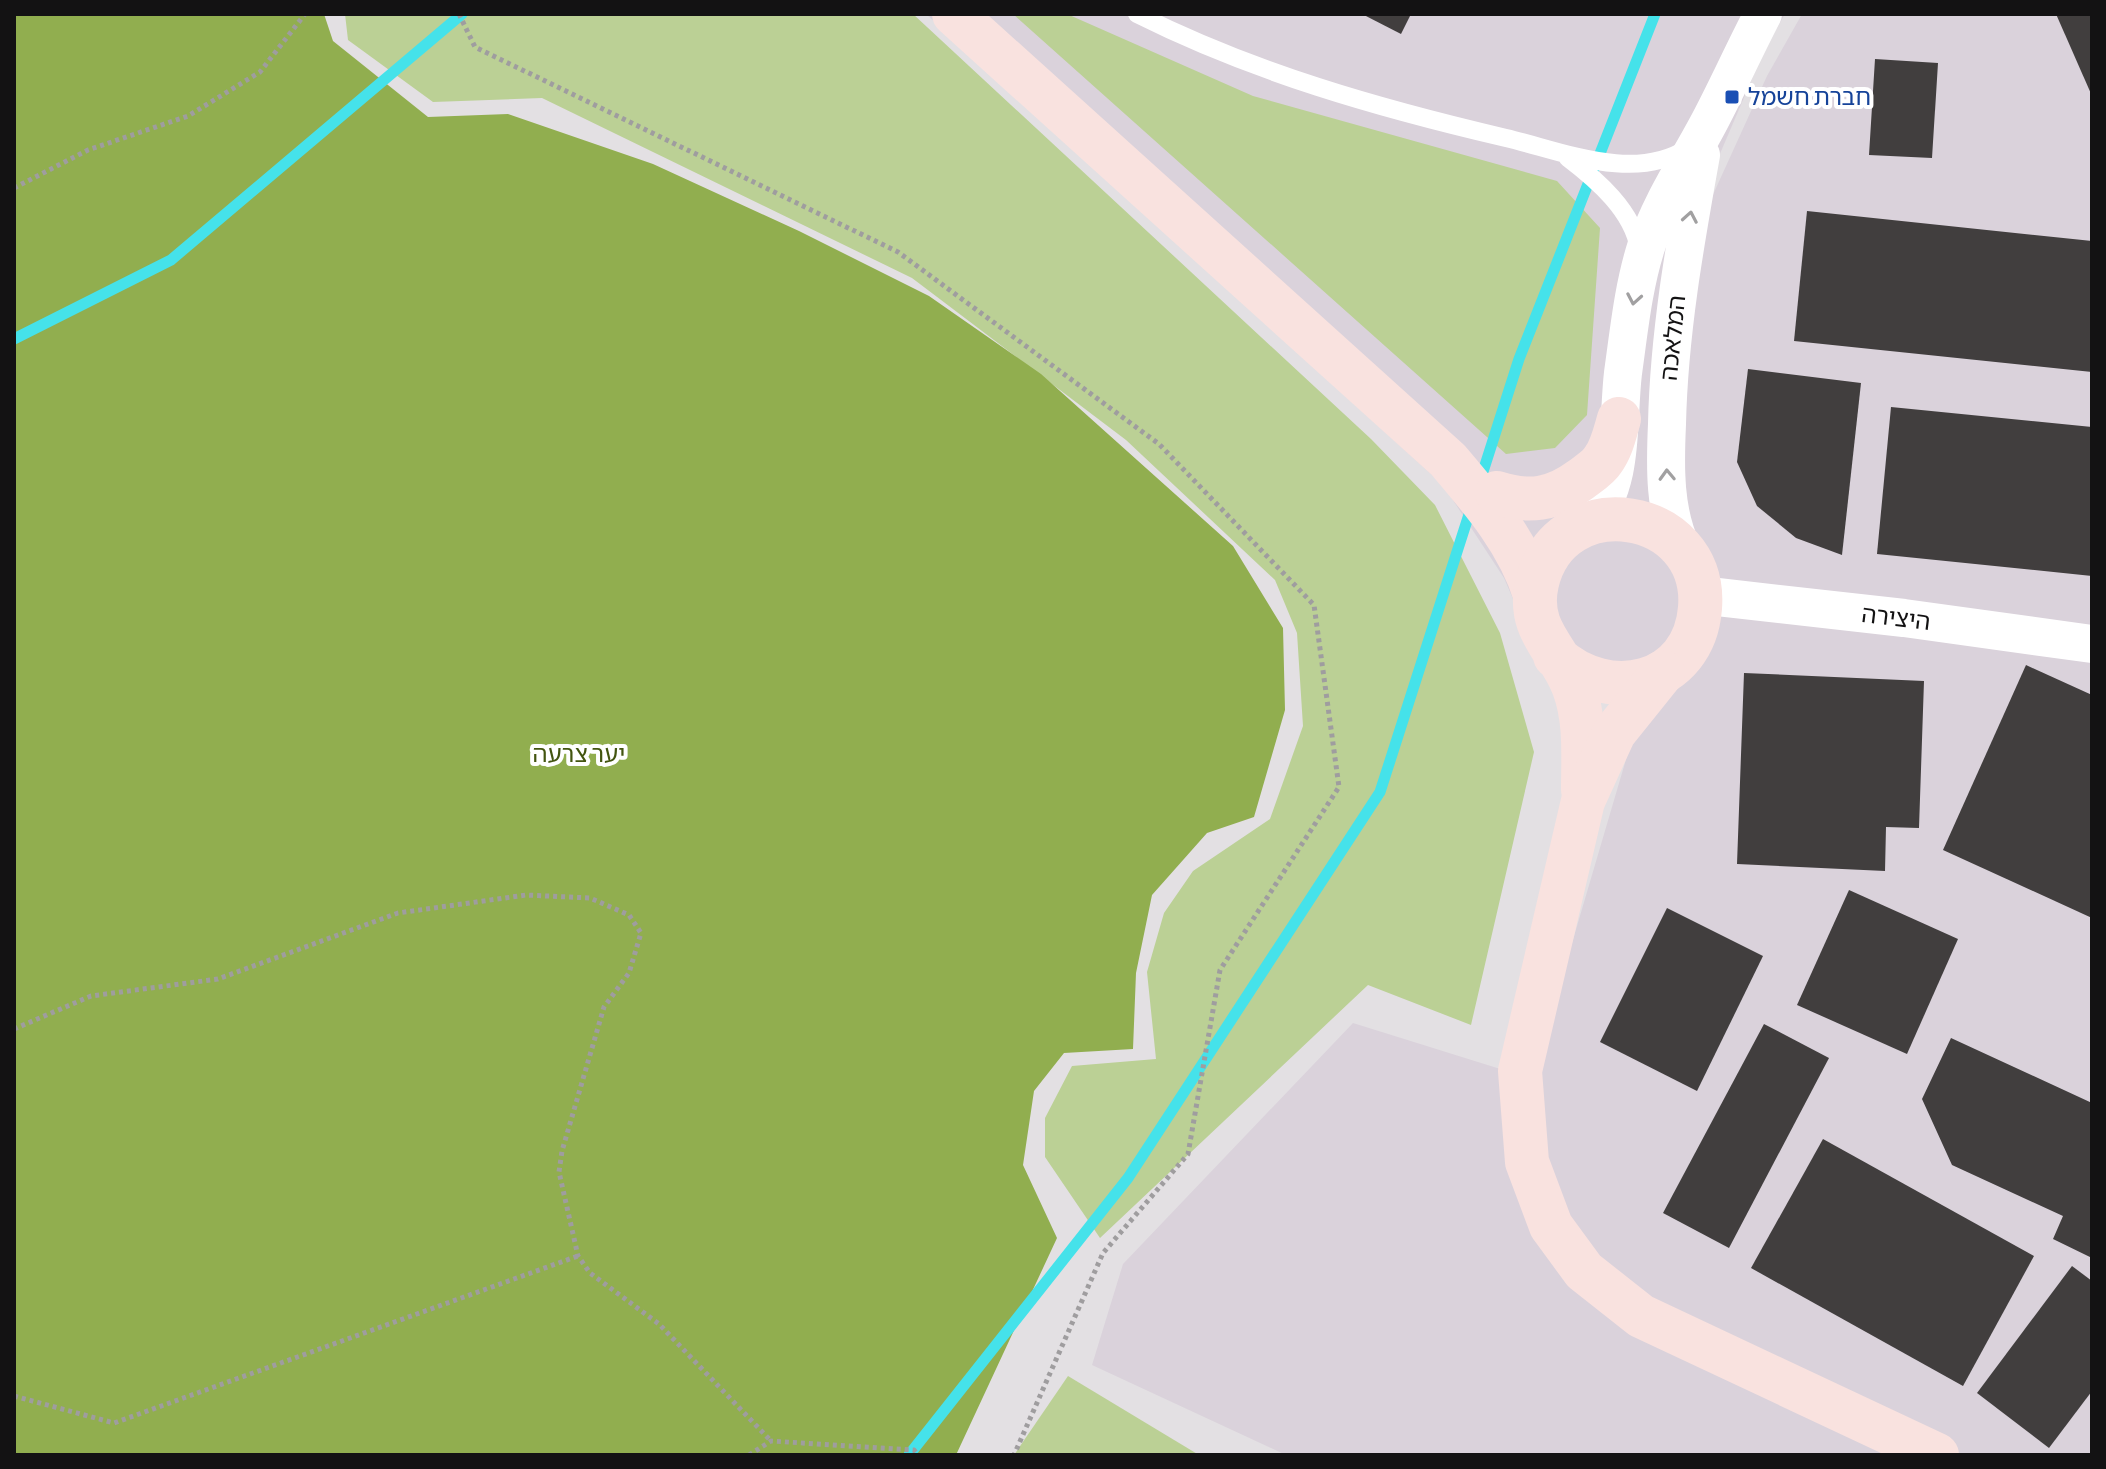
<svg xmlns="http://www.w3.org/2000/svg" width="2106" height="1469" font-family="'Sofia Sans Condensed','Noto Sans Hebrew',sans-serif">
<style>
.built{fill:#dad2db}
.green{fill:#bbd095}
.forest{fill:#91ae4f}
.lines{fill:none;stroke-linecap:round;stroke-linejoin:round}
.stream{stroke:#45e2ea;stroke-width:11}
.building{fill:#413e3e}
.path{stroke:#9f9d9f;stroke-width:5;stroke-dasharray:4 4;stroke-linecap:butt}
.lane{stroke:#fff;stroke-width:18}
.street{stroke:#fff;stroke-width:38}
.secondary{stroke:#f9e2df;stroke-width:44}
.oneway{stroke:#a1a0a1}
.transit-dot{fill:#1a4fb4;stroke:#fff;stroke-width:3}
.labels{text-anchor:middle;stroke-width:8;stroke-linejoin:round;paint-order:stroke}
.transit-label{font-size:24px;fill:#164399;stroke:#fff;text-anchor:start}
.street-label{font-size:24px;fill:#131213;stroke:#fff}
.park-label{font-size:24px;fill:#435510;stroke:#fff}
</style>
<rect width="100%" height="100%" fill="#e3e0e3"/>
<path class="built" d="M926,14H1785L1764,51L1707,184L1701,221L1767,76L1802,14H2092V1455H1286L1092,1365L1123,1264L1353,1023L1532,1079L1632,739L1711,621L1687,513L1680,365L1677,518L1702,604L1646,693L1537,655L1504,578L1443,485Z"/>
<g class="green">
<path d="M345,14H913L1371,439L1435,505L1500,633L1534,752L1471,1025L1368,985L1100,1238L1045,1157V1118L1072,1066L1156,1059L1147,972L1164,913L1193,871L1270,819L1303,726L1297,633L1275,580L1126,440L912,278L542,98L433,102L348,40Z"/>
<path d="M1013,14H1067L1253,96L1557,181L1600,228L1587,415L1555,448L1506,454Z"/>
<path d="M1068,1376L1199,1455H1014Z"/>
</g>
<path class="forest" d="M14,14H324L333,41L428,117L508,114L653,164L799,231L929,296L1041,374L1233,546L1283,628L1285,710L1254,817L1207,833L1152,895L1136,973L1133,1049L1064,1053L1034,1091L1023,1165L1057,1238L956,1455H14Z"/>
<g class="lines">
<g class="stream">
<path d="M14,339L171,260L462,14"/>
<path d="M1480,481L1519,359L1655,14"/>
<path d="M909,1455L1128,1178L1380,792L1472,505"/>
</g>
</g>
<g class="building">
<path d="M1362,14H1411L1401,34Z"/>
<path d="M2056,14H2092V96Z"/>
<path d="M1875,59L1938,63L1932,158L1869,155Z"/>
<path d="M1807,211L2092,241V372L1794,341Z"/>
<path d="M1748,369L1861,383L1842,555L1796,538L1757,506L1737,462Z"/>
<path d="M1891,407L2092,427V576L1877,554Z"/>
<path d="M2026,665L2092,695V918L1943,850Z"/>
<path d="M1744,673L1924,681L1919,828L1886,827L1885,871L1737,864Z"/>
<path d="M1849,890L1958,939L1907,1054L1797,1005Z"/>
<path d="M1667,908L1763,956L1697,1091L1600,1042Z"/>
<path d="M1764,1024L1829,1058L1729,1248L1663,1213Z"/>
<path d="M1951,1038L2092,1103V1258L2053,1239L2063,1216L1952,1165L1922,1099Z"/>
<path d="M1823,1139L2034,1256L1963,1386L1751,1268Z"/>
<path d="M2072,1266L2092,1281V1391L2049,1448L1977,1393Z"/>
</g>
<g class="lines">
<g class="path">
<path d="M459,14L475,47L898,252L1159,444L1314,605L1339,787L1220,970L1188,1154L1103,1253L1014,1455"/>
<path d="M14,188L88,150L188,116L260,72L305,14"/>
<path d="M14,1029L91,996L218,979L398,913L526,895L590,898L629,915L641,933L629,973L604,1007L562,1151L559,1172L578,1256L590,1273L659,1324L771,1441"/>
<path d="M14,1396L114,1423L578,1256"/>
<path d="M749,1455L771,1441L914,1450L918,1455"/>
</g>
<g class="lane">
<path d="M1137,14C1255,73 1378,108 1506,138C1562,151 1634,183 1688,148"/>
<path d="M1568,158C1597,180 1633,211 1639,249"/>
</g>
<g class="street">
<path d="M1590,524C1625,482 1617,424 1623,373C1629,331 1633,288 1646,247C1660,204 1685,167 1706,128C1726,91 1743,52 1763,14"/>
<path d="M1683,551C1664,512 1665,467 1667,424C1669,333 1685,244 1701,155"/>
<path d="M1700,595L1904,618L2092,644"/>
</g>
<g class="secondary">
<path d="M954,14L1448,460C1483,501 1519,543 1535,595"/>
<path d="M1497,493C1529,503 1553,500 1580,480C1588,474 1598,468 1603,460C1612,448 1615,432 1619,419"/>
<path d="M1555,656C1608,705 1694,686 1700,608C1708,507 1560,484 1537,583C1526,631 1560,649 1574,688C1586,721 1583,756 1583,790"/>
<path d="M1663,672L1614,733L1583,801L1520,1071L1527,1162L1551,1226L1584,1271L1641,1316L1937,1455"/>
</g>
</g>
<defs><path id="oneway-chevron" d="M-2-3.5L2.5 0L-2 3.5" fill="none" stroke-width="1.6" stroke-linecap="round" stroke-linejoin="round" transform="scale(2)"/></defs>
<g class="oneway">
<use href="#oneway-chevron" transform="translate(1690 217) rotate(-80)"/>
<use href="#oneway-chevron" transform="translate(1634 299) rotate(100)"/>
<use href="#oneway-chevron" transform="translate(1667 475) rotate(-92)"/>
</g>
<rect class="transit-dot" x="1724" y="89" width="16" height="16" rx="4"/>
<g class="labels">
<g class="transit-label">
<text x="1748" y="105">חברת חשמל</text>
</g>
<g class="street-label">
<text transform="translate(1673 338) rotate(-84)" y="8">המלאכה</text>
<text transform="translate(1896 618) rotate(7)" y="8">היצירה</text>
</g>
<g class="park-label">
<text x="579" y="762">יער צרעה</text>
</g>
</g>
<rect width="2106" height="1469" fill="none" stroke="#131213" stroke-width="32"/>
</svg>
